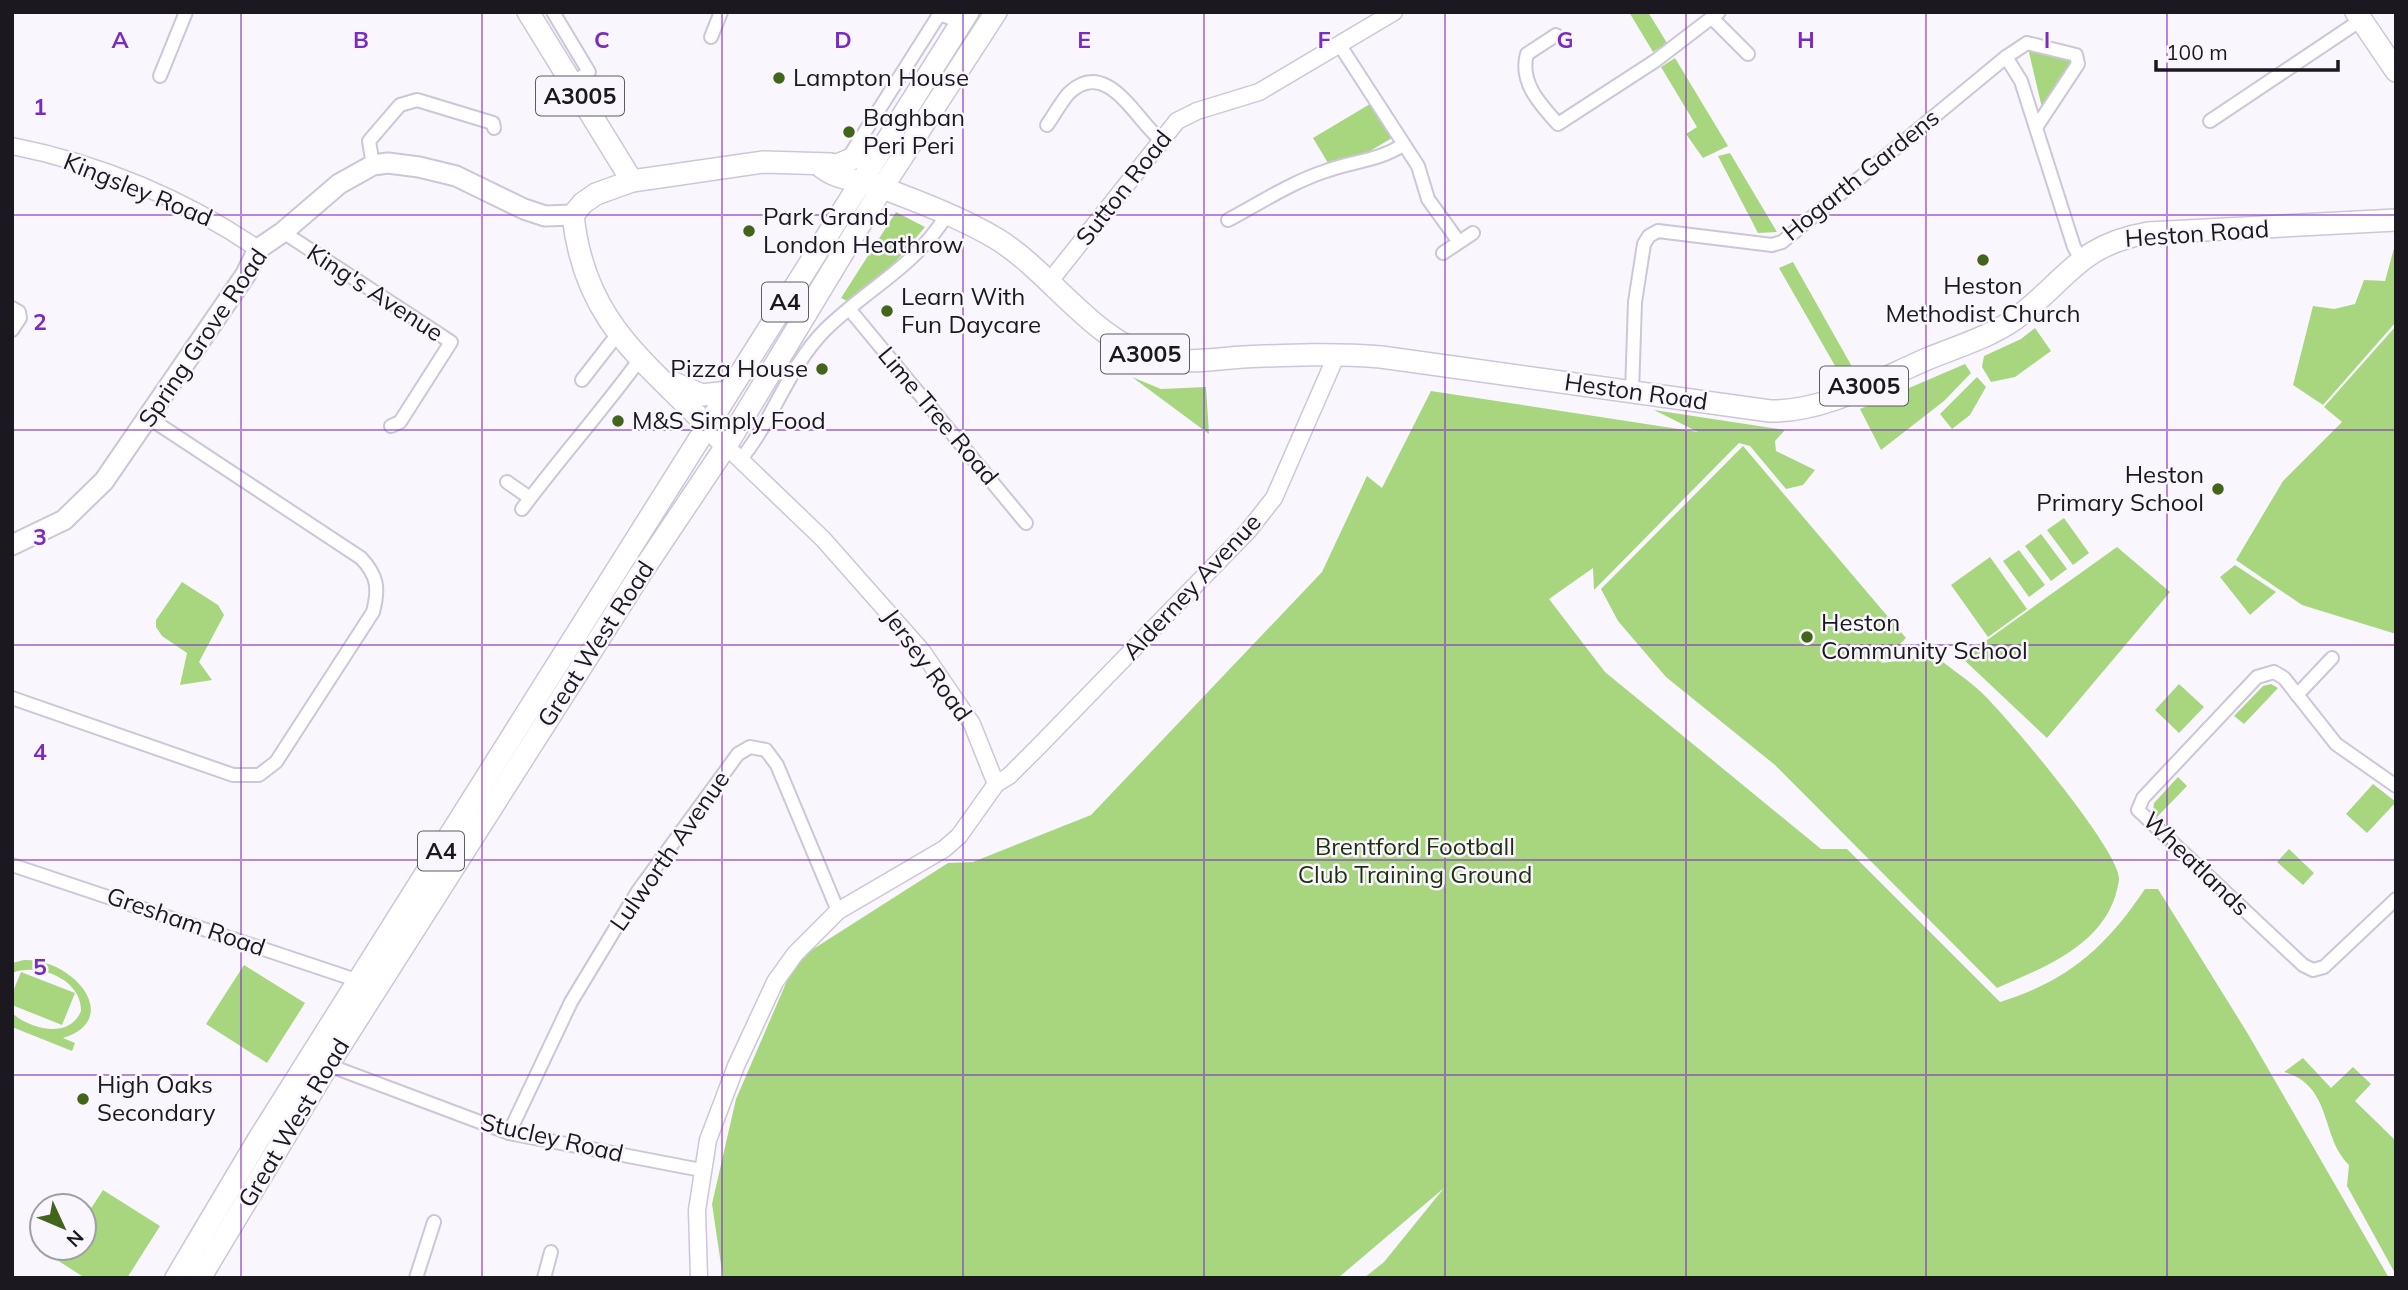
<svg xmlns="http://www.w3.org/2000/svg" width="2408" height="1290" font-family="Mulish,sans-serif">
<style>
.green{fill:#a8d67f}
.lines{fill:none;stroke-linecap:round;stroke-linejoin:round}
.minor-casing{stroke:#cdc6d8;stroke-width:16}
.tertiary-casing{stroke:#cdc6d8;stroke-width:19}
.secondary-casing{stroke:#cdc6d8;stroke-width:23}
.primary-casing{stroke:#cdc6d8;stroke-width:24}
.trunk-casing{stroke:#cdc6d8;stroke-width:24}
.minor{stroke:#fff;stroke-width:12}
.tertiary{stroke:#fff;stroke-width:16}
.secondary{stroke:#fff;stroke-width:19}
.primary{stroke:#fff;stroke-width:21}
.trunk{stroke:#fff;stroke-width:21}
.grid{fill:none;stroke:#7b2cbf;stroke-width:2;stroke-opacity:0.55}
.poi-dot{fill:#42641b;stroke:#f9f6fe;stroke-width:2.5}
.labels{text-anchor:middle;stroke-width:5;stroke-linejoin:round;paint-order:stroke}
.shield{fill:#f9f6fe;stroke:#5e5b62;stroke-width:2}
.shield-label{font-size:23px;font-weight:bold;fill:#1b191f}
.poi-label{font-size:24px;fill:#1b191f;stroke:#f9f6fe;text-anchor:start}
.street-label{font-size:24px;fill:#1b191f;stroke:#f9f6fe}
.park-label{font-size:24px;fill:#1f300c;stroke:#f9f6fe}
.grid-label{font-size:23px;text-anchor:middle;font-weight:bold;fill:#7b2cbf;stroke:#f9f6fe;stroke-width:5;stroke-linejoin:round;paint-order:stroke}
</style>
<rect width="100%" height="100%" fill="#f9f6fe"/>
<g class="green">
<path d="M1629,12H1648L1667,43L1653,52Z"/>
<path d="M2028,48L2065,55L2072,64L2042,108Z"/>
<path d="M1675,58L1728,146L1703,158L1686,134L1697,127L1661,67Z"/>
<path d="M1370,104L1392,138L1365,154L1328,163L1313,138Z"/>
<path d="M1730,153L1777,232L1758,233L1718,156Z"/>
<path d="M896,212L925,227L882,278L847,301L841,298Z"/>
<path d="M2396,241V322L2323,405L2293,385L2313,306L2334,309L2355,304L2364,280L2385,281Z"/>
<path d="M1793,262L1855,372L1842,378L1779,268Z"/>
<path d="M2396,326V634L2302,605L2236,560L2283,481L2342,422L2324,407Z"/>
<path d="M2035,328L2051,351L2015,377L1991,382L1982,367L1984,356L2021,339Z"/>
<path d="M1965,364L1971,373L1944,401L1881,450L1860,409Z"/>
<path d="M1132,377L1161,389L1206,387L1209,434Z"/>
<path d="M1977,377L1986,387L1970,415L1952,429L1940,414Z"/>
<path d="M1431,391L1698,432L1654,410L1785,430L1775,441L1776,451L1815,470L1803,485L1786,489L1750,446L1739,443L1594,590L1593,568L1549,599L1605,672L1821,849H1847L2000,1002C2068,981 2106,947 2145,889H2158L2248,1034L2389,1278H1364L1384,1262L1444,1188L1338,1278H723L712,1204L736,1099L796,960L948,863L973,862L1091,815L1322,572L1367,476L1382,488Z"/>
<path d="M1743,446L1906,638L1881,663L1935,656C1950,668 1967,679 1981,692C2005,714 2123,854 2119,880C2110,943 2047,966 1997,988L1775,765L1666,677L1618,621L1601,589Z"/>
<path d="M2064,518L2089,553L2073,565L2047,530Z"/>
<path d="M2041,534L2067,569L2051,581L2025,546Z"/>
<path d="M2117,547L2170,592L2047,738L1962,658Z"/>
<path d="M2019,550L2045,585L2029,597L2003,561Z"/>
<path d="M1990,557L2027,609L1988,637L1951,585Z"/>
<path d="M2235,565L2276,592L2250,615L2220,577Z"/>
<path d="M182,582L218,605L224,615L199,662L212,680L180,685L187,653L162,636L156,627V620Z"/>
<path d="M2179,684L2204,707L2179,733L2155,710Z"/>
<path d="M2271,684L2278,688L2244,724L2234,716L2263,686Z"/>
<path d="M2178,777L2187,786L2157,817L2153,811L2154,803Z"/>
<path d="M2373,784L2396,802L2367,833L2346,814Z"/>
<path d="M2289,849L2314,873L2303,885L2277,862Z"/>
<path d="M24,960C73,958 124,1019 63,1038L75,1043L72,1051L12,1027V1013C30,1029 69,1040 81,1011C82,979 38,962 12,973V963Z"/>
<path d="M244,965L305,1003L267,1063L206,1024Z"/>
<path d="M21,972L75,993L62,1025L12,1005V994Z"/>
<path d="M2303,1058L2331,1088L2353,1067L2371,1084L2355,1101L2396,1141V1275L2347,1186L2349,1165C2320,1137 2333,1086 2284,1072Z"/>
<path d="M103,1190L160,1226L127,1278H85L57,1260L65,1248H84V1219Z"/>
</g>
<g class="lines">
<defs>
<g id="minor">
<path d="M553,12L589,72L572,83"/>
<path d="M1712,18L1748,54"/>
<path d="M1556,35L1527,54C1519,82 1540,104 1558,124L1655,61L1719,12"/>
<path d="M711,37L721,12"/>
<path d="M1339,44L1418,166L1428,199L1459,242"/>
<path d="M2006,57L2027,43L2076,55L2078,64L2037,126"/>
<path d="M160,76L186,12"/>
<path d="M2210,121L2361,20"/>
<path d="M1047,125C1054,115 1061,102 1069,93C1107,57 1136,120 1160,139"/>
<path d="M847,160L937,18L943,15L961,23"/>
<path d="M373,165L369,141L400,105L417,100L493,123L494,128"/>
<path d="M1228,220C1260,203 1292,182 1326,171C1353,161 1378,161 1403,145"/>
<path d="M283,232L451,342L400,422L391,426"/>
<path d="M1443,253L1473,233"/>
<path d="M12,308L19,312L20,318L12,330"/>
<path d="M850,310L1026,523"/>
<path d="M582,380L617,335"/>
<path d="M1632,392L1635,302L1644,244L1649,236L1658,231L1772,245L1782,242L2006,57L2021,81L2074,247L2081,259"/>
<path d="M740,460C773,421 788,367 825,330C866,289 914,268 946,216"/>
<path d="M507,482L530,498"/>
<path d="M522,509C560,458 602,411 640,359"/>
<path d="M2297,695L2332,658"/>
<path d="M12,698L233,775H259L276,762L373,612C379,589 378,576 361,558L149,418"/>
<path d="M2396,786L2336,744L2284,678L2274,672L2257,677L2143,798L2138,810L2303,965L2313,970L2324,967L2396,899"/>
<path d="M12,865L359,981"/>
<path d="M328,1065L509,1133L701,1170"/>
<path d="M509,1133L571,1002L638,891L738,754L750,747L766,750L777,765L838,911"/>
<path d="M416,1278L434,1222"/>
<path d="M544,1278L551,1252"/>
</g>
<g id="tertiary">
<path d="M12,146C99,163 185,199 258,249"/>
<path d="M1050,281L1177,121L1197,111L1259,92L1394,12"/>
<path d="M996,784L1009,776L1042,743L1248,531L1274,498L1337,354"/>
<path d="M699,1278L697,1210L708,1140L736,1066L775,982L795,954L838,911L944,849L959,836L996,784L972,724L922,651L823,539L726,446"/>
</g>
<path id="secondary" d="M12,545L64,520L104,481L246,274L258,249L283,232L339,184L373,165L388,163L419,167L456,176L524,209L545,216L573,215"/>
<g id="primary">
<path d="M528,12L632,181"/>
<path d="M2356,12L2396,71"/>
<path d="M818,164C837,182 858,178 880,187C919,202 962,218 997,239C1051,272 1096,345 1158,358C1185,364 1215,359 1243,357C1289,355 1335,353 1381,357L1770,411C1825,412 1878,380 1927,359C1956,347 1990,337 2015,319C2067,281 2077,245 2148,233L2396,220"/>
<path d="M573,215L583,203L596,194L632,181L764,162L831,164"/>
<path d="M573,215C585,331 655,366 726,446"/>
<path d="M674,383L702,395L728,392"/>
</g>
<g id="trunk">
<path d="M837,165L886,145"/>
<path d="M176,1278L258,1140L968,12"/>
<path d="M200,1278L328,1065L639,576L726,446L882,188L996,12"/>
</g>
</defs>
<use href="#minor" class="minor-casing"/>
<use href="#tertiary" class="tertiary-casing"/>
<use href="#secondary" class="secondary-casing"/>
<use href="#primary" class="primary-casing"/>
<use href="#trunk" class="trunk-casing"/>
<use href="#minor" class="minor"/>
<use href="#tertiary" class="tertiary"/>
<use href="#secondary" class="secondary"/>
<use href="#primary" class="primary"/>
<use href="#trunk" class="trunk"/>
</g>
<path class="grid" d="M241,12V1278M482,12V1278M722,12V1278M963,12V1278M1204,12V1278M1445,12V1278M1686,12V1278M1926,12V1278M2167,12V1278M12,215H2396M12,430H2396M12,645H2396M12,860H2396M12,1075H2396"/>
<g class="poi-dot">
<circle cx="779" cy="78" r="7"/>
<circle cx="849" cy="132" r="7"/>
<circle cx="749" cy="231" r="7"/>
<circle cx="1983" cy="260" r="7"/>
<circle cx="887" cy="311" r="7"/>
<circle cx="822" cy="369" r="7"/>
<circle cx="618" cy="421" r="7"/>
<circle cx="2218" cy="489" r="7"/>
<circle cx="1807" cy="637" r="7"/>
<circle cx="83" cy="1099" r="7"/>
</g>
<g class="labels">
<g class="shield">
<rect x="536" y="76.5" width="88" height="39" rx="5"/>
<rect x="762" y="282.5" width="46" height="39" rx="5"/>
<rect x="1101" y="334.5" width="88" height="39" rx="5"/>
<rect x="1820" y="366.5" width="88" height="39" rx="5"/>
<rect x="418" y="831.5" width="46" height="39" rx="5"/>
</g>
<g class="shield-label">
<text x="580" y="104">A3005</text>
<text x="785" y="310">A4</text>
<text x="1145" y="362">A3005</text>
<text x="1864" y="394">A3005</text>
<text x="441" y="859">A4</text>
</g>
<g class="poi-label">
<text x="793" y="86">Lampton House</text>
<text x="863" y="126">Baghban<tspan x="863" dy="28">Peri Peri</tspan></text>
<text x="763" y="225">Park Grand<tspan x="763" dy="28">London Heathrow</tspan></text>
<text x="1983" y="294" text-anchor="middle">Heston<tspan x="1983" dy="28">Methodist Church</tspan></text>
<text x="901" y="305">Learn With<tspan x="901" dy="28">Fun Daycare</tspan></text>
<text x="808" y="377" text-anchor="end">Pizza House</text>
<text x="632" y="429">M&amp;S Simply Food</text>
<text x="2204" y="483" text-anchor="end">Heston<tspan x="2204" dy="28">Primary School</tspan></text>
<text x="1821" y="631">Heston<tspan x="1821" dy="28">Community School</tspan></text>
<text x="97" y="1093">High Oaks<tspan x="97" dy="28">Secondary</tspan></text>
</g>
<g class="street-label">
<text transform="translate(1861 175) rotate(-39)" y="8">Hogarth Gardens</text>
<text transform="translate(1124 188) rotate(-52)" y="8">Sutton Road</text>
<text transform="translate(138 190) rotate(22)" y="8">Kingsley Road</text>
<text transform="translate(2197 234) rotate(-4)" y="8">Heston Road</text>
<text transform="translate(375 293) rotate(33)" y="8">King's Avenue</text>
<text transform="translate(203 338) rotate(-56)" y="8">Spring Grove Road</text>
<text transform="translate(1636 392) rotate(8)" y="8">Heston Road</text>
<text transform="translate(938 416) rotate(50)" y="8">Lime Tree Road</text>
<text transform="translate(1192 587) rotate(-47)" y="8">Alderney Avenue</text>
<text transform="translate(596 644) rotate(-57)" y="8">Great West Road</text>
<text transform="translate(927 665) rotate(54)" y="8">Jersey Road</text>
<text transform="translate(670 851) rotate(-55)" y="8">Lulworth Avenue</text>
<text transform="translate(2196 864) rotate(44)" y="8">Wheatlands</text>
<text transform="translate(186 922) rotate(19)" y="8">Gresham Road</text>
<text transform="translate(294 1123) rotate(-59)" y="8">Great West Road</text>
<text transform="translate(552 1138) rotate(13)" y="8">Stucley Road</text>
</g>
<g class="park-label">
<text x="1415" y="855">Brentford Football<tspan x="1415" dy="28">Club Training Ground</tspan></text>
</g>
</g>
<g class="grid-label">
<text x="120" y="48">A</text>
<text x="361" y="48">B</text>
<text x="602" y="48">C</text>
<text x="843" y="48">D</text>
<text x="1084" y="48">E</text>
<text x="1324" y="48">F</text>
<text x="1565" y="48">G</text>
<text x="1806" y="48">H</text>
<text x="2047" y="48">I</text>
<text x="40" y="115">1</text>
<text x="40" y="330">2</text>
<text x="40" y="545">3</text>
<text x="40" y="760">4</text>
<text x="40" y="975">5</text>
</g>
<rect width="2408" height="1290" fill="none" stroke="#1b191f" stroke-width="28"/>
<g transform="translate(63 1227) rotate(134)"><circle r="33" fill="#f9f6fe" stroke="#a09ea5" stroke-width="2"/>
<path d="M0-5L12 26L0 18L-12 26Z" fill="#42641b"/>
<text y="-10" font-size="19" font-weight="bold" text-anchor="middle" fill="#1b191f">N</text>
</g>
<path d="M2156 60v10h182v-10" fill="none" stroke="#1b191f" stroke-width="3.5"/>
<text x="2166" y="60" font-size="21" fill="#1b191f" stroke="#f9f6fe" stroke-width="5" paint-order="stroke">100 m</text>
</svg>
